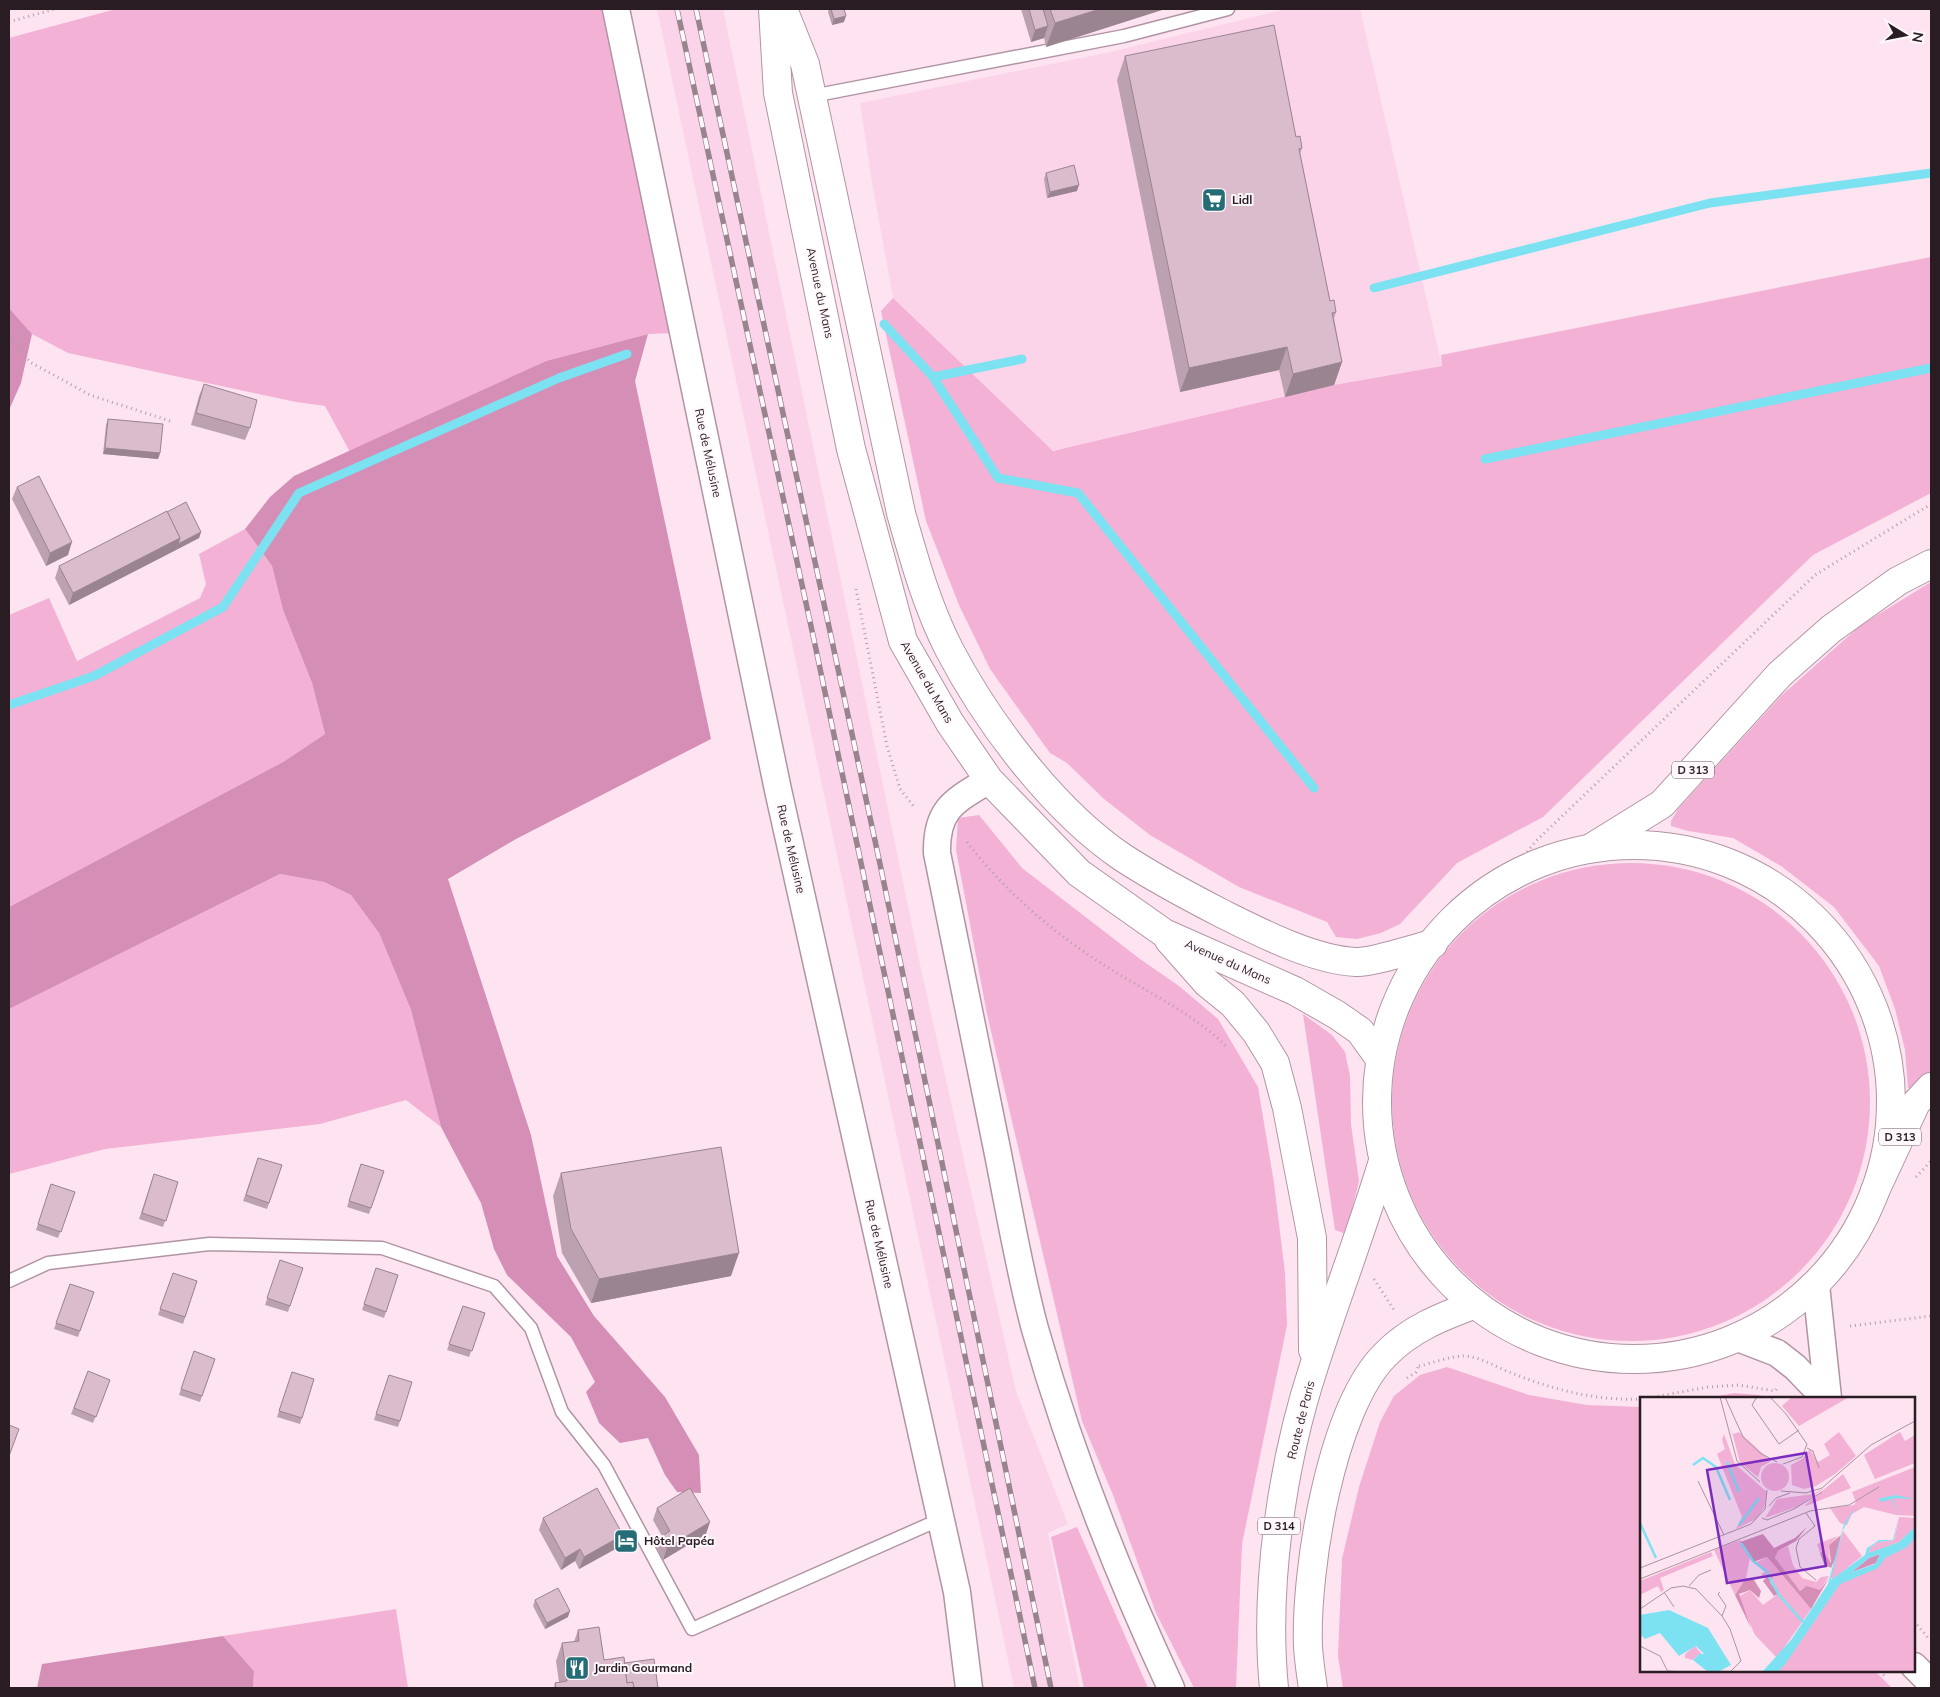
<svg xmlns="http://www.w3.org/2000/svg" width="1940" height="1697" font-family="Mulish,sans-serif">
<style>
.built{fill:#fcd4e9}
.green{fill:#f4b1d6}
.forest{fill:#d58fb6}
.lines{fill:none;stroke-linecap:round;stroke-linejoin:round}
.stream{stroke:#7ce2f2;stroke-width:9}
.lane-casing{stroke:#b194a3;stroke-width:15}
.street-casing{stroke:#b194a3;stroke-width:29}
.primary-casing{stroke:#b194a3;stroke-width:30}
.highway-casing{stroke:#b194a3;stroke-width:30}
.path{stroke:#b39ea9;stroke-width:3;stroke-dasharray:1 4;stroke-linecap:butt}
.lane{stroke:#fff;stroke-width:12}
.street{stroke:#fff;stroke-width:26}
.primary{stroke:#fff;stroke-width:28}
.highway{stroke:#fff;stroke-width:28}
.rail-casing{stroke:#97848d;stroke-width:5.5}
.rail{stroke:#fef7fb;stroke-width:4;stroke-dasharray:11;stroke-linecap:butt}
.wall{fill:#bca2b0}
.shaded-wall{fill:#998490}
.building{fill:#dbbccd;stroke:#998490}
.labels{text-anchor:middle;stroke-width:4;stroke-linejoin:round;paint-order:stroke}
.shield{fill:#fef7fb;stroke:#695e64;stroke-width:1}
.shield-label{font-size:11px;font-weight:bold;fill:#291d23}
.poi-label{font-size:12px;font-weight:bold;fill:#291d23;stroke:#fef7fb;text-anchor:start}
.street-label{font-size:12px;fill:#291d23;stroke:#fef7fb}
.inset-river{fill:none;stroke:#7ce2f2;stroke-width:2.5}
.inset-road{fill:none;stroke:#a9949f;stroke-width:1}
.view{fill:#7b2cbf;fill-opacity:0.15;stroke:#7b2cbf;stroke-width:2.5}
.inset-edge{fill:none;stroke:#291d23;stroke-width:2.5}
</style>
<rect width="100%" height="100%" fill="#fee4f1"/>
<g class="built">
<path d="M657,9H723L920,964L1016,1391L1068,1524L1048,1533L1080,1688H1014Z"/>
<path d="M1286,9H1360L1442,366L1334,385L1082,446L1049,451L893,298L872,183L860,103L1110,52Z"/>
</g>
<g class="green">
<path d="M116,9H609L675,333L648,334L546,361L350,452L325,406L296,402L68,353L32,334L9,308V38Z"/>
<path d="M1931,257V493L1813,555L1543,817L1457,863L1400,924L1381,933L1357,939L1336,937L1327,922L1239,887L1150,835L1104,799L1067,763L1050,753L990,669L959,605L926,521L881,311L893,298L1053,451L1334,385L1442,366L1441,355Z"/>
<path d="M245,529L272,566L283,610L312,683L325,734L283,762L9,907V615L49,598L77,661L200,598L206,584L199,554Z"/>
<path d="M1931,582V1071L1916,1088H1908L1905,1050L1895,1009L1879,966L1834,907L1781,866L1733,838L1688,831L1671,826V821L1678,809L1782,695L1861,625Z"/>
<path d="M979,815L1022,868L1140,959L1179,986L1218,1019L1258,1087L1274,1183L1285,1273L1287,1325L1242,1544L1236,1688H1194L1156,1613L1113,1495L1082,1421L987,1014L956,850L958,818Z"/>
<circle cx="1631" cy="1102" r="239"/>
<path d="M280,874L324,882L351,895L379,933L411,1010L441,1127L406,1100L320,1124L105,1149L9,1174V1009Z"/>
<path d="M1303,1014L1332,1035L1345,1052L1350,1076L1351,1124L1359,1181L1346,1234L1335,1230Z"/>
<path d="M1447,1367L1529,1395L1587,1405L1641,1407V1671H1875L1892,1688H1343L1338,1656L1342,1559L1359,1487L1380,1422L1394,1396L1420,1375Z"/>
<path d="M1734,1393L1759,1395L1769,1398H1708Z"/>
<path d="M1077,1527L1148,1688H1084L1051,1537Z"/>
<path d="M396,1609L408,1688H253L254,1671L223,1636Z"/>
</g>
<g class="forest">
<path d="M9,308L32,334L21,383L9,410Z"/>
<path d="M648,334L635,381L711,739L516,839L448,879L531,1135L557,1256L594,1316L665,1397L699,1455L701,1493L677,1492L665,1475L648,1438L620,1443L599,1423L586,1392L595,1382L571,1337L507,1275L494,1249L481,1203L441,1127L411,1010L379,933L351,895L324,882L280,874L9,1009V907L283,762L325,734L312,683L283,610L272,566L245,529L270,497L294,476L546,361Z"/>
<path d="M223,1636L254,1671L253,1688H37L42,1664Z"/>
</g>
<g class="lines">
<g class="stream">
<path d="M1374,288L1710,203L1931,173"/>
<path d="M884,324L933,377L1022,359"/>
<path d="M933,377L998,478L1078,493L1314,788"/>
<path d="M1485,459L1931,368"/>
<path d="M9,705L94,676L223,607L299,493L559,378L627,354"/>
</g>
<defs>
<g id="lane">
<path d="M812,96L1124,36L1228,9"/>
<path d="M9,1281L48,1263L209,1244L382,1248L494,1286L531,1328L562,1412L604,1465L692,1629L941,1519"/>
</g>
<g id="street">
<path d="M616,9L778,790L957,1592L969,1688"/>
<path d="M989,780C954,801 936,809 937,853C957,952 977,1051 997,1149C1009,1209 1019,1270 1035,1329C1070,1452 1117,1572 1171,1688"/>
<path d="M1816,1285L1828,1398"/>
<path d="M1738,1338L1777,1353L1795,1367L1825,1398"/>
<path d="M1914,1666L1931,1683"/>
</g>
<g id="primary">
<path d="M773,9L778,93L851,449L903,641L950,723L989,780L1079,873L1164,933L1295,991L1337,1015L1360,1031L1380,1059"/>
<path d="M783,9L805,64L901,513C914,559 927,606 949,649C987,722 1053,810 1122,857C1154,878 1188,896 1221,913C1259,932 1313,960 1356,962C1372,963 1415,948 1433,944"/>
<circle cx="1634" cy="1102" r="257"/>
<path d="M1169,940L1207,983L1233,1004L1256,1032L1275,1063L1287,1108L1312,1238L1313,1350"/>
<path d="M1274,1688C1264,1587 1282,1463 1314,1366C1336,1298 1362,1230 1383,1161"/>
<path d="M1313,1688C1311,1675 1309,1661 1308,1647C1305,1571 1331,1409 1385,1355C1410,1329 1441,1317 1473,1305"/>
</g>
<g id="highway">
<path d="M1591,848L1662,804L1780,674L1831,629L1898,581L1931,564"/>
<path d="M1875,1191L1916,1103L1931,1087"/>
</g>
</defs>
<use href="#lane" class="lane-casing"/>
<use href="#street" class="street-casing"/>
<use href="#primary" class="primary-casing"/>
<use href="#highway" class="highway-casing"/>
<g class="path">
<path d="M9,22L55,9"/>
<path d="M9,336L30,362L90,395L173,422"/>
<path d="M856,589L887,746L900,789L915,808"/>
<path d="M967,842C1009,896 1059,938 1117,973C1155,996 1196,1016 1227,1047"/>
<path d="M1505,879L1536,841L1815,575L1931,504"/>
<path d="M1916,1177L1931,1161"/>
<path d="M1374,1279L1394,1310"/>
<path d="M1850,1326L1931,1316"/>
<path d="M1419,1366C1433,1363 1450,1356 1464,1356C1482,1357 1497,1368 1514,1374C1555,1390 1597,1401 1641,1399"/>
<path d="M1407,1378L1416,1372L1418,1367"/>
<path d="M1648,1398L1708,1387L1739,1385L1775,1391L1777,1388"/>
<path d="M1914,1621L1929,1639"/>
<path d="M1880,1671L1886,1678"/>
</g>
<use href="#lane" class="lane"/>
<use href="#street" class="street"/>
<use href="#primary" class="primary"/>
<use href="#highway" class="highway"/>
<defs>
<g id="rail">
<path d="M677,9L814,640L1035,1688"/>
<path d="M696,9L880,864L1051,1688"/>
</g>
</defs>
<use href="#rail" class="rail-casing"/>
<use href="#rail" class="rail"/>
</g>
<g class="wall">
<path d="M829,9H844V22L832,25L828,12Z"/>
<path d="M1021,9H1165L1046,47L1044,38L1031,42Z"/>
<path d="M1125,56L1296,137L1302,148L1300,154L1330,301L1336,312L1334,318L1342,362L1334,385L1285,397L1279,370L1180,392L1117,80Z"/>
<path d="M1046,173L1077,191L1047,198L1044,179Z"/>
<path d="M204,384L250,428L245,440L191,425L199,396Z"/>
<path d="M108,419L160,453L158,459L103,454L106,425Z"/>
<path d="M17,487L68,555L46,566L12,499Z"/>
<path d="M201,532L199,538L69,605L55,578L59,566Z"/>
<path d="M258,1158L282,1165L267,1209L243,1201Z"/>
<path d="M361,1164L384,1171L369,1214L347,1207Z"/>
<path d="M561,1173L731,1276L591,1303L562,1253L553,1196Z"/>
<path d="M154,1174L178,1182L163,1227L139,1219Z"/>
<path d="M51,1184L75,1192L58,1238L36,1230Z"/>
<path d="M280,1260L303,1268L288,1312L265,1305Z"/>
<path d="M376,1268L398,1275L384,1318L362,1310Z"/>
<path d="M173,1273L197,1281L183,1324L158,1315Z"/>
<path d="M70,1284L94,1292L78,1337L54,1329Z"/>
<path d="M463,1306L485,1313L469,1357L447,1350Z"/>
<path d="M194,1351L215,1359L200,1402L179,1395Z"/>
<path d="M88,1371L110,1380L93,1423L71,1414Z"/>
<path d="M292,1372L314,1379L300,1424L277,1417Z"/>
<path d="M389,1375L400,1421L398,1427L374,1420Z"/>
<path d="M657,1508L706,1534L663,1560L657,1549L661,1537L662,1536L653,1520Z"/>
<path d="M543,1518L623,1535L619,1547L579,1569L575,1561L561,1570L539,1530Z"/>
<path d="M535,1600L568,1617L545,1629L533,1606Z"/>
<path d="M578,1630L604,1660L625,1663L658,1688H554L555,1683L559,1682L556,1661L562,1643L574,1642Z"/>
</g>
<g class="shaded-wall">
<path d="M1100,9H1165L1046,47L1055,23Z"/>
<path d="M846,16L844,22L832,25L834,19Z"/>
<path d="M1048,26L1044,38L1031,42L1035,30Z"/>
<path d="M1079,185L1077,191L1047,198L1050,192Z"/>
<path d="M1287,347L1279,370L1180,392L1189,368Z"/>
<path d="M1342,362L1334,385L1285,397L1293,374Z"/>
<path d="M105,448L160,453L158,459L103,454Z"/>
<path d="M201,532L199,538L176,550L178,544Z"/>
<path d="M180,538L176,550L69,605L73,593Z"/>
<path d="M72,542L68,555L46,566L50,553Z"/>
<path d="M739,1253L731,1276L591,1303L599,1279Z"/>
<path d="M710,1522L706,1534L663,1560L667,1548Z"/>
<path d="M623,1535L619,1547L579,1569L584,1557Z"/>
<path d="M580,1549L575,1561L561,1570L565,1558Z"/>
<path d="M570,1611L568,1617L545,1629L547,1623Z"/>
</g>
<g class="building">
<path d="M831,9H844L846,16L834,19Z"/>
<path d="M1029,9H1043L1048,26L1035,30Z"/>
<path d="M1050,9H1100L1055,23Z"/>
<path d="M1274,25L1296,137L1300,136L1302,148L1299,149L1330,301L1334,300L1336,312L1332,313L1342,362L1293,374L1287,347L1189,368L1125,56Z"/>
<path d="M1074,165L1079,185L1050,192L1046,173Z"/>
<path d="M204,384L257,400L250,428L196,413Z"/>
<path d="M108,419L163,424L160,453L105,448Z"/>
<path d="M39,476L72,542L50,553L17,487Z"/>
<path d="M186,502L201,532L178,544L180,538L167,512Z"/>
<path d="M167,511L180,538L73,593L59,566Z"/>
<path d="M721,1147L739,1253L599,1279L571,1229L561,1173Z"/>
<path d="M258,1158L282,1165L269,1203L246,1195Z"/>
<path d="M361,1164L384,1171L371,1208L349,1201Z"/>
<path d="M154,1174L178,1182L166,1221L142,1213Z"/>
<path d="M51,1184L75,1192L61,1232L38,1224Z"/>
<path d="M280,1260L303,1268L290,1306L267,1298Z"/>
<path d="M376,1268L398,1275L386,1312L364,1304Z"/>
<path d="M173,1273L197,1281L185,1317L160,1309Z"/>
<path d="M70,1284L94,1292L80,1331L56,1323Z"/>
<path d="M463,1306L485,1313L472,1351L449,1344Z"/>
<path d="M194,1351L215,1359L202,1396L181,1389Z"/>
<path d="M88,1371L110,1380L96,1417L74,1408Z"/>
<path d="M292,1372L314,1379L302,1418L279,1411Z"/>
<path d="M389,1375L412,1382L400,1421L376,1414Z"/>
<path d="M9,1425L19,1429L9,1456Z"/>
<path d="M597,1488L623,1535L584,1557L580,1549L565,1558L543,1518Z"/>
<path d="M690,1488L710,1522L667,1548L661,1537L670,1531L657,1508Z"/>
<path d="M558,1588L570,1611L547,1623L535,1600Z"/>
<path d="M599,1627L604,1660L624,1657L627,1683L633,1682L634,1688H556L555,1683L567,1681L562,1643L579,1641L578,1630Z"/>
<path d="M654,1659L658,1688H634L633,1682L627,1683L625,1663Z"/>
</g>
<defs>
<symbol id="supermarket-square" viewBox="-11 -11 22 22"><rect x="-9" y="-9" width="18" height="18" rx="4" fill="#246d77" stroke="#fef7fb"/><path d="M-6-5.5h2.5l.6 2H6L4.5 2H-2.5L-4.4-4H-6ZM-1.5 3.2a1.3 1.3 0 1 0 .1 0ZM3 3.2a1.3 1.3 0 1 0 .1 0Z" fill="#fff"/></symbol>
<symbol id="hotel-square" viewBox="-11 -11 22 22"><rect x="-9" y="-9" width="18" height="18" rx="4" fill="#246d77" stroke="#fef7fb"/><path d="M-6-4.5h1.5V1H6V5H4.5V3h-9V5H-6ZM-4 0a1.8 1.8 0 1 1 3.6 0ZM.5 0V-2.5h3Q6-2.5 6 0Z" fill="#fff"/></symbol>
<symbol id="restaurant-square" viewBox="-11 -11 22 22"><rect x="-9" y="-9" width="18" height="18" rx="4" fill="#246d77" stroke="#fef7fb"/><path d="M-5-6h1v4h1v-4h1v4h1v-4h1v5L-1.5 .5V6h-2V.5L-5-1ZM5-6V6H3V1.5H1.5Q1.5-4 5-6Z" fill="#fff"/></symbol>
</defs>
<g fill-rule="evenodd">
<use href="#supermarket-square" x="1200" y="186" width="28" height="28"/>
<use href="#hotel-square" x="612" y="1527" width="28" height="28"/>
<use href="#restaurant-square" x="563" y="1654" width="28" height="28"/>
</g>
<g class="labels">
<g class="shield">
<rect x="1672" y="761.5" width="42" height="17" rx="4"/>
<rect x="1879" y="1128.5" width="42" height="17" rx="4"/>
<rect x="1258" y="1517.5" width="42" height="17" rx="4"/>
</g>
<g class="shield-label">
<text x="1693" y="774">D 313</text>
<text x="1900" y="1141">D 313</text>
<text x="1279" y="1530">D 314</text>
</g>
<g class="poi-label">
<text x="1232" y="204">Lidl</text>
<text x="644" y="1545">Hôtel Papéa</text>
<text x="594" y="1672">Jardin Gourmand</text>
</g>
<g class="street-label">
<text transform="translate(820 293) rotate(78)" y="4">Avenue du Mans</text>
<text transform="translate(708 453) rotate(78)" y="4">Rue de Mélusine</text>
<text transform="translate(927 682) rotate(60)" y="4">Avenue du Mans</text>
<text transform="translate(791 849) rotate(77)" y="4">Rue de Mélusine</text>
<text transform="translate(1228 962) rotate(24)" y="4">Avenue du Mans</text>
<text transform="translate(879 1244) rotate(77)" y="4">Rue de Mélusine</text>
<text transform="translate(1301 1420) rotate(-76)" y="4">Route de Paris</text>
</g>
</g>
<g transform="translate(1640 1397)">
<rect width="275" height="275" fill="#fee4f1"/>
<path d="M152,0H209L159,29L142,9ZM90,27L93,37L99,35L131,64L121,70L118,80L100,66ZM199,35L216,59L195,77L176,89L164,92L152,88L151,68L162,62L170,52L178,65L190,58L184,47ZM260,35L265,44L275,38V66L235,82L224,58ZM84,37L95,67L127,95L124,111L116,122L96,132L102,120L77,57L85,52L82,43ZM121 80a14 14 0 1 1 28 0a14 14 0 1 1-28 0ZM275,70V119L256,118L224,110L212,117L207,128L200,126L190,111L214,108L216,105L212,95ZM203,77L211,91L166,109L165,108ZM186,90L159,109L125,121L137,102L173,97ZM259,120L275,121V130L259,145L229,157L230,151L238,145L254,143ZM203,134L222,159L192,183L191,178ZM275,135V275H130L205,178L226,174ZM198,139L189,148L190,166L182,154L180,156L177,147ZM100,143L110,161L106,181L95,198L74,153ZM148,149L153,168L162,181L176,185L181,180L189,179L180,193L164,190L160,194L150,183L135,161L138,154ZM71,155L73,159L20,181L24,193L21,195L18,189L0,198V184ZM127,160L171,212L137,261L115,238L98,200L110,193L123,208L138,197L131,182L127,179L124,181L121,177L125,175L115,166ZM55,249L63,259L59,257L53,263L45,261V257Z" fill="#f4b1d6"/>
<path d="M167,130L156,144L138,154L135,161L160,194L166,189L180,193L189,181L171,212L127,160L113,165L100,145L123,137L134,151L155,141ZM201,138L197,158L191,171L184,167L180,156L183,154L191,166L189,148ZM240,157L236,166L212,175L229,161ZM127,179L133,180L130,185L138,197L134,199L123,184ZM106,181L114,183L121,194L119,201L110,193L99,197L111,231L95,198Z" fill="#d58fb6"/>
<path d="M255,98L275,102L252,101L259,118L251,102L242,105L238,102ZM219,111L211,117L203,133L191,183L225,158L227,151L235,146L239,143H253L258,120L254,143L238,145L230,151L229,156L259,145L275,130V141L267,150L245,161L238,171L200,187L146,266L138,275H122L151,243L188,187L204,127L211,116ZM240,157L235,167L212,175L229,161ZM29,213L68,231L91,268L78,275H68L53,263L59,257H64L56,249L39,259L20,236L5,242L0,237V218Z" fill="#7ce2f2" fill-rule="evenodd"/>
<path class="inset-river" d="M87,65L99,95M53,68L63,61L76,70L90,103M0,126L16,161M99,128L119,101M101,146L113,164L126,174L139,198L163,225"/>
<path class="inset-road" d="M80,0L97,64L120,85M85,0L103,40L120,56L137,65M117,0L112,8L139,47L159,33M130,0L146,17L167,47L162,60L143,67M167,51L173,54L179,71M58,84L84,138M141,94L166,96L182,91L231,48L275,24M129,109L136,101L150,96M166,116L175,129L159,142L156,151L160,170L176,183M122,121L127,123L154,112L182,95M0,171L111,127L125,112L127,93M0,182L170,114L209,108L239,90M49,189L59,178L71,173M24,195L34,210M80,195L78,197L86,209L82,219M0,212L31,191L43,189L56,192L82,219L90,232L101,264L90,275M0,249L20,259L28,275M28,274L46,275"/>
<path class="view" d="M166,56L186,169L87,186L67,73Z"/>
<rect width="275" height="275" class="inset-edge"/>
</g>
<rect width="1940" height="1697" fill="none" stroke="#291d23" stroke-width="20"/>
<g transform="translate(1905 35) rotate(100)" stroke="#fef7fb" stroke-width="4" paint-order="stroke">
<path d="M0-4L9 19L0 12L-9 19Z" fill="#291d23"/>
<text y="-8" font-size="14" font-weight="bold" text-anchor="middle" fill="#291d23">N</text>
</g>
</svg>
